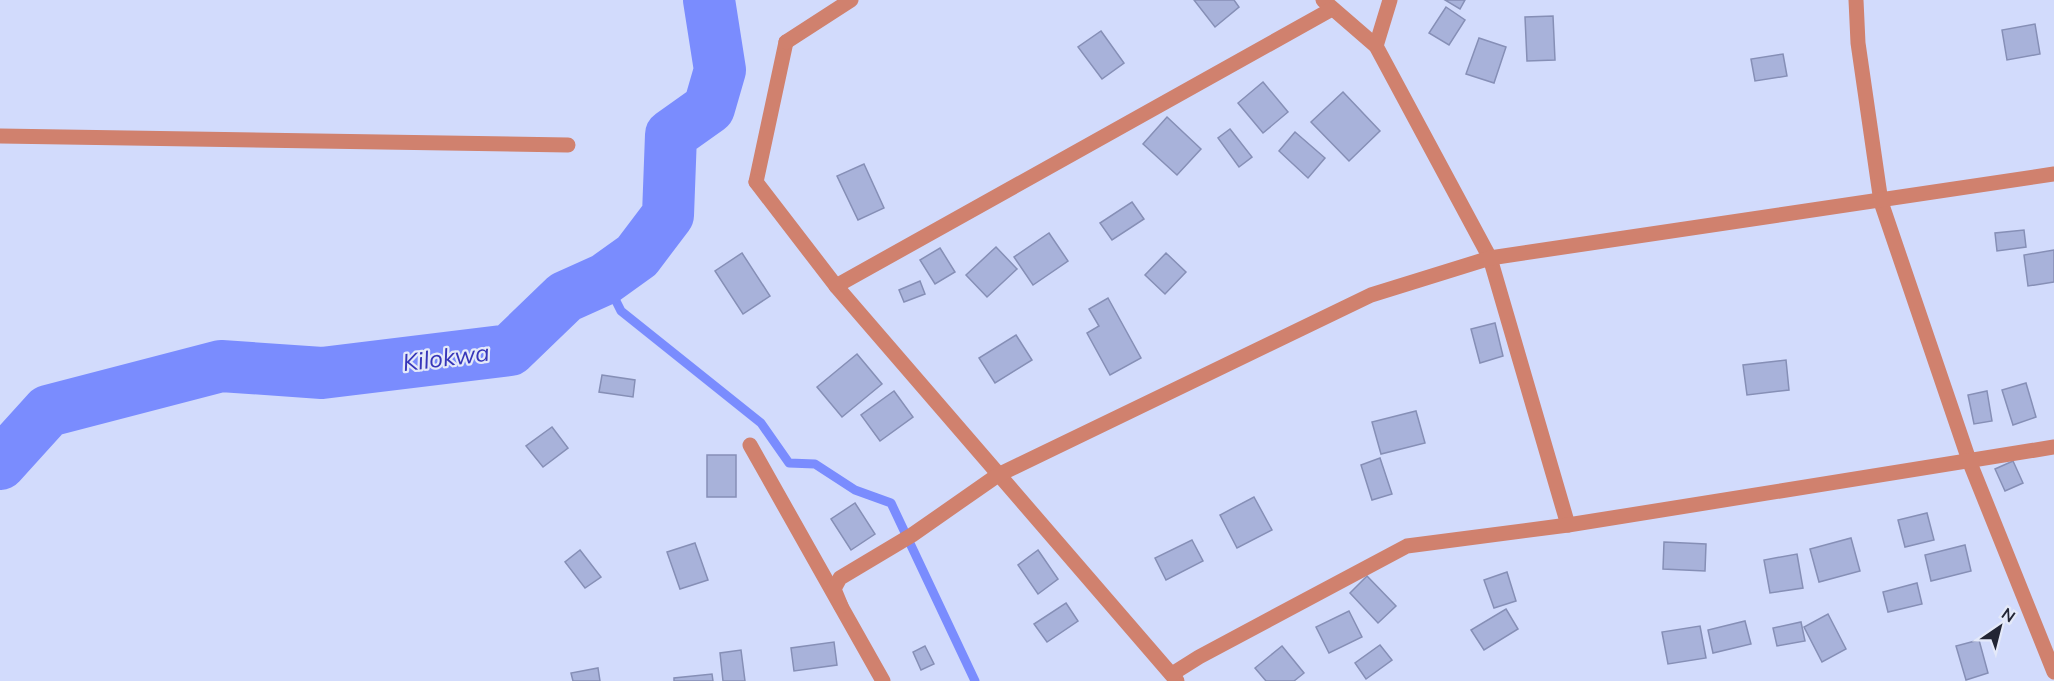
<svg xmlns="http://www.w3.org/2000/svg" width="2054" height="681" font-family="Mulish,sans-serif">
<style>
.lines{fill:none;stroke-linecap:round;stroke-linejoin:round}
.stream{stroke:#7a8cfe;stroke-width:9}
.river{stroke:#7a8cfe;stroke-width:52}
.building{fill:#a8b2da;stroke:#868fb6;stroke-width:1.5}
.service{stroke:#d0816e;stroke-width:15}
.minor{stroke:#d0816e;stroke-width:15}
.labels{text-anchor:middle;stroke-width:4.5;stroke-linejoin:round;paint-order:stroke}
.water-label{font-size:24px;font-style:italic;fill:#3736b9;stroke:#e4e9f9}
</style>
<rect width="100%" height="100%" fill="#d2dbfc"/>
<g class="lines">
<path class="stream" d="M605,279L621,311L761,423L789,463L815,464L855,490L891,503L975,681"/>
<path class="river" d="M0,464L48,411L221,366L322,373L510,350L565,297L605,279L637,256L668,215L671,135L709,108L720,70L709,0"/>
</g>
<g class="building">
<path d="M1194,0H1234L1239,7L1215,27Z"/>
<path d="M1445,0H1465L1460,9Z"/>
<path d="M1446,7L1465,20L1449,45L1429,33Z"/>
<path d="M1553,16L1555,60L1527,61L1525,17Z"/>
<path d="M2035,24L2040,54L2007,60L2002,30Z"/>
<path d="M1101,31L1124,63L1102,79L1078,47Z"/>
<path d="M1479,38L1506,47L1494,83L1466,74Z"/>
<path d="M1783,54L1787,76L1755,81L1751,59Z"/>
<path d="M1263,82L1288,112L1263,133L1238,103Z"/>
<path d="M1343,92L1380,131L1349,161L1311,122Z"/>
<path d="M1167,117L1201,149L1177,175L1143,144Z"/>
<path d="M1230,129L1252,157L1239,167L1218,138Z"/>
<path d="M1295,132L1325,158L1308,178L1279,151Z"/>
<path d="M864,164L884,208L858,220L837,176Z"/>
<path d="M1132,202L1144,219L1112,240L1100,223Z"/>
<path d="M2024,230L2026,247L1997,251L1995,233Z"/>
<path d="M1049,233L1068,261L1033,285L1014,257Z"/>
<path d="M996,247L1017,269L987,297L966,275Z"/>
<path d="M940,248L955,272L935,284L920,260Z"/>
<path d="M2054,250V282L2028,286L2024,255Z"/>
<path d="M742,253L770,296L743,314L715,271Z"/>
<path d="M1166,253L1186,272L1165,294L1145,275Z"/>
<path d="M920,281L925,294L904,302L899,290Z"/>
<path d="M1108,298L1141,358L1110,375L1087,333L1099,326L1089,309Z"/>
<path d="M1495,323L1503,356L1480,363L1471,329Z"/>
<path d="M1016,335L1032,360L995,383L979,358Z"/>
<path d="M857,354L882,384L842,417L817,387Z"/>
<path d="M1786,360L1789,390L1747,395L1743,365Z"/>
<path d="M602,375L635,380L633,397L599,392Z"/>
<path d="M2026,383L2036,417L2013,425L2002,390Z"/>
<path d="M894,391L913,417L880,441L861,415Z"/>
<path d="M1987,391L1992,421L1974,424L1968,395Z"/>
<path d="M1416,411L1425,443L1381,454L1372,422Z"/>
<path d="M552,427L568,448L543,467L526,446Z"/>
<rect x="707" y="455" width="29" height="42"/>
<path d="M1380,458L1392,494L1372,500L1361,465Z"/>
<path d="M2013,461L2023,483L2005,491L1995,469Z"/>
<path d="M1254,497L1272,530L1237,548L1220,515Z"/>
<path d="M855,503L875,534L851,550L831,519Z"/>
<path d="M1927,513L1934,540L1905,547L1898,520Z"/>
<path d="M1851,538L1860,571L1819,582L1810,549Z"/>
<path d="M1192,540L1203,561L1166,580L1155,558Z"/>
<path d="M1664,542L1706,544L1705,571L1663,569Z"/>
<path d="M695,543L708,580L680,589L667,552Z"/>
<path d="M1965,545L1971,571L1931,581L1925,555Z"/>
<path d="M580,550L601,577L585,588L565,562Z"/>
<path d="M1038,550L1058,579L1038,594L1018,565Z"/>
<path d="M1797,554L1803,588L1770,593L1764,560Z"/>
<path d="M1507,572L1516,601L1494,608L1484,580Z"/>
<path d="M1367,576L1396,606L1378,623L1350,593Z"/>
<path d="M1917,583L1922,604L1888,612L1883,592Z"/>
<path d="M1066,603L1078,621L1047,642L1034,624Z"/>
<path d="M1506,609L1518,629L1484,650L1471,630Z"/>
<path d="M1349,611L1362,637L1329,653L1316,627Z"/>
<path d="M1828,614L1846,649L1822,662L1804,627Z"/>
<path d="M1745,621L1751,644L1713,653L1708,630Z"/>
<path d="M1801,622L1805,641L1777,646L1773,628Z"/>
<path d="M1700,626L1706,658L1668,664L1662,632Z"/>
<path d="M1979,640L1988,673L1966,680L1956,646Z"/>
<path d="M834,642L837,665L794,671L791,648Z"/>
<path d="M1380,645L1392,660L1366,679L1355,663Z"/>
<path d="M925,646L934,664L921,670L913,652Z"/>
<path d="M1282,646L1304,673L1294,681H1266L1255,668Z"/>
<path d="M741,650L745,681H723L720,653Z"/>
<path d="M598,668L600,681H573L571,673Z"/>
<path d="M712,674L713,681H674V678Z"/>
</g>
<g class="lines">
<path class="service" d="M756,182L786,42"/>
<g class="minor">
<path d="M1323,0L1376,46L1490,258L1568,525"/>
<path d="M1856,0L1858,43L1881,202L1970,463L2054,672"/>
<path d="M786,42L851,0"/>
<path d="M1376,46L1390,0"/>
<path d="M0,136L568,145"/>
<path d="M756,182L836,286L1177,681"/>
<path d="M836,286L1332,9"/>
<path d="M750,445L883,681"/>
<path d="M841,606L834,589L840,578L912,535L998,475L1371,295L1490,258L2054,174"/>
<path d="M1172,674L1199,657L1407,546L1568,525L2054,447"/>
</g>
</g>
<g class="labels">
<g class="water-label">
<text transform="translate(446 358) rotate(-7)" y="8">Kilokwa</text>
</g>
</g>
<g transform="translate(2000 627) rotate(35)" stroke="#e4e9f9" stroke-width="4.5" paint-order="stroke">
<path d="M0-4.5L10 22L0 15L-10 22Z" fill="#222534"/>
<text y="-9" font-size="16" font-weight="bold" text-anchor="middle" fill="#222534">N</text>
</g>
</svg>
